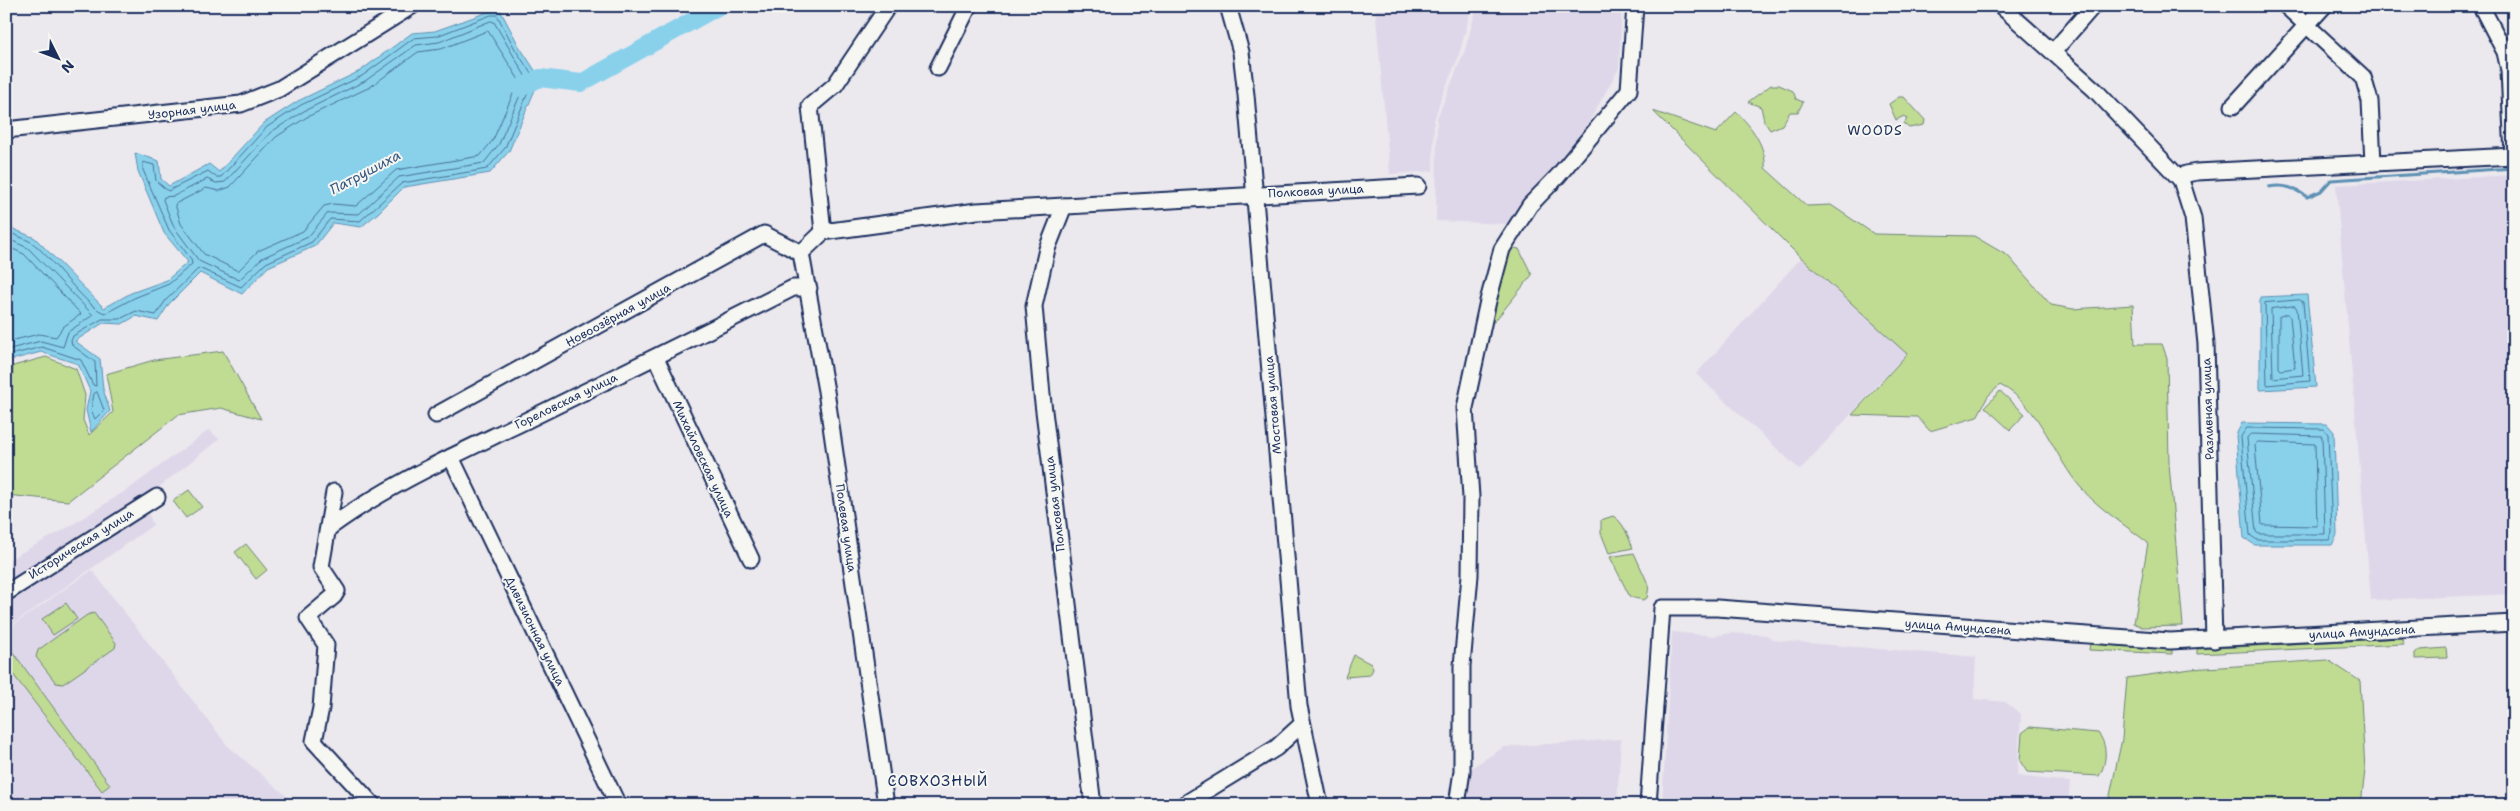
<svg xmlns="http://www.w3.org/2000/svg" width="2520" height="811" font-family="'Shantell Sans',sans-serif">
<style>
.built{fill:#ded7e9}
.green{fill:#c0db92;stroke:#6e8578}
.water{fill:#89d1eb;stroke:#5d90b3}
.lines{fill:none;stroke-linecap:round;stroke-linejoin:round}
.shore{stroke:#477096;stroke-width:1}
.stream{stroke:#5d90b3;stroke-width:3}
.river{stroke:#89d1eb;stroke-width:18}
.minor-casing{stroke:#1b2f5e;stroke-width:19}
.minor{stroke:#f6f6f2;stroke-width:15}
.labels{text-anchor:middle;stroke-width:4;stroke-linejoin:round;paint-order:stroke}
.street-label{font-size:12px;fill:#1b2f5e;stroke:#f6f6f2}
.neighbourhood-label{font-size:14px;letter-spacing:1px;fill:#1b2f5e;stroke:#f6f6f2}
.water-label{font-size:14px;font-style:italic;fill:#365881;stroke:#f6f6f2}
.quarter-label{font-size:15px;letter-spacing:1px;fill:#1b2f5e;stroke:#f6f6f2}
</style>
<rect width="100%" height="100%" fill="#ebe8ee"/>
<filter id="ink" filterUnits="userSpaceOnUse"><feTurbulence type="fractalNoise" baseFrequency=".02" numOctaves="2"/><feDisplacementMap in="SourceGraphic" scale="10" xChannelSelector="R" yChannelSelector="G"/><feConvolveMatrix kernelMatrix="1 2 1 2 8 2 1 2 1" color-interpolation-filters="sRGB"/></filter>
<g filter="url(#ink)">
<g class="built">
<path d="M1375,6H1472L1458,58L1440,101L1434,121L1433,171L1390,174Z"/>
<path d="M1477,6H1622L1619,68L1584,131L1508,224L1436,221L1437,118L1465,50Z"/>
<path d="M2514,175V594L2371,600L2336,185Z"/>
<path d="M1802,257L1907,353L1800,470L1696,374Z"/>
<path d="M209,430L219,439L143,500L153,525L6,629V561L67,528L130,488Z"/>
<path d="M92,570L227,745L297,805H6V630Z"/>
<path d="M1672,632L1715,636L1730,633L1767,635L1772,640L1976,657L1974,699L2005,702L2021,714L2017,776L2070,782L2068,805H1662Z"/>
<path d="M1621,739L1617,805H1467L1465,772L1504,747Z"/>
</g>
<g class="green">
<path d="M1771,85H1779L1793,91L1796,99L1803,102L1798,112H1790L1782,125L1770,130L1764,121L1761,107L1748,102Z"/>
<path d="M1899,97H1904L1925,120L1924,125L1909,128L1904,124L1907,119L1904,116L1896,120L1889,104Z"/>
<path d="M1653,111L1716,133L1736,112C1751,125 1767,148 1765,168L1807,206L1831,205L1874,234L1974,236L2008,256L2051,305L2073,309L2133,305L2135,344H2162L2167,358L2169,464L2183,626L2142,627L2134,623L2148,543C2128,527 2098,508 2082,489C2053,457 2041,405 2000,385L1988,396L1977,417L1930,431L1917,417L1852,415L1907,354L1794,251Z"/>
<path d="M1514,248L1519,249L1532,275L1494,322L1490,321L1508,253Z"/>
<path d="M223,351L261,419L221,408L178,415L68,501L6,495V430H10L13,366L46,357L76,369L85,395L83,420L89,435L113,412L106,374L154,360Z"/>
<path d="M2000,391L2025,414L2010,430L1985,407Z"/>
<path d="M189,490L202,507L186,518L173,501Z"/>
<path d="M1613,516C1624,522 1628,537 1633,548L1609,553L1601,533V520Z"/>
<path d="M246,544L267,570L256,579L235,552Z"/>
<path d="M1634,553L1649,586L1647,598L1643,600L1630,597L1610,557Z"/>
<path d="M66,603L77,619L53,635L42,619Z"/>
<path d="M94,613L116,643L115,648L63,684L56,683L36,657L38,650L87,615Z"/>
<path d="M2401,638L2404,644L2197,654V649Z"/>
<path d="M2090,643L2172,648V654L2089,650Z"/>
<path d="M10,648L110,785L102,791L6,665V651Z"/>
<path d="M2446,648L2447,658L2415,659V654L2420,650Z"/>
<path d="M1354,655L1371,664L1373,669L1370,675L1345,677Z"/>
<path d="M2328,660L2360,681L2365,770L2361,805H2104L2109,800L2122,739L2127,678L2191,669Z"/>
<path d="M2030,727L2098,733C2108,745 2107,763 2099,776L2027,772L2020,761L2022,733Z"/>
</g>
<g class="water">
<path d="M499,8L519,46L540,78L509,151L490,173L404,187L378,213L361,227L333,223L315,246L268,267L242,294L200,273L169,304L158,321L136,316L122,324L103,323L75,341L100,359L103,389L110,411L91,432L86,410L90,391L78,364L41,352L11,360L6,426V226L35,238L104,308L131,293L167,280L188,262L164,233L138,171L135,153L159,161L161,179L169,186L209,164L219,172L264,123L298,101L360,71L412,33L435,31Z"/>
<path d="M2307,295L2316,387L2260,390V297Z"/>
<path d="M2242,423L2327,424L2334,432L2337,535L2332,545H2255L2244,538L2236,435Z"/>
</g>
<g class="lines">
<g class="shore">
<path d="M491,21L494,22L527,79L499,144L484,163L399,177L359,214L328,213L308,237L262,258L239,280L199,261L174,227L163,200L164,197L174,196L207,179L216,183L225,182L271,132L304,111L365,81L416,45L439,42Z"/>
<path d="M488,31L519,80L493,140L480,156L396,170L356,206L333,204L324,206L303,231L258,251L238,271L204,254L181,224L175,204L206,188L219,191L230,187L276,137L307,117L370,87L418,52L441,49Z"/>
<path d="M6,231C14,235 24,238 31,242C49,253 89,312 106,313L134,298L169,284L192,264L191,259L169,230L143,170V162L154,165L156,181L168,191L208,171L216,177H221L267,127L301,105L362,76L414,38L437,36L491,15H497L515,49L534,78L505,148L487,169L402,183L360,221L330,219L312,242L266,263L241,287L199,268L166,300L156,315L136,311L120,319H102L73,336L71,341L72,345L95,362L96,386L93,385L81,360L42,347L10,355L6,359"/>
<path d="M6,238L28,248L93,315L68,332L63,347L41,341L6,350"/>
<path d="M6,246L24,254L81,314L63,327L56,337L39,334L6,342"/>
<path d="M2300,300L2303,302L2310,381L2267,385L2265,303Z"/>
<path d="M2295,306L2297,309L2303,375L2273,378L2271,309Z"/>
<path d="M2288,314L2290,317L2295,368L2281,370L2279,368V317Z"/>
<path d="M97,392L104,410L95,419L91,410L94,394Z"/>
<path d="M2247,428L2324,429L2328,434L2332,533L2329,540H2257L2250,535L2241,437Z"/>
<path d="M2251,434L2322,436L2325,534H2259L2256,532L2247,438Z"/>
<path d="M2258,442L2315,444L2317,526L2262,525L2255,445Z"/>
</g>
<path class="stream" d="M2269,187C2285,184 2294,188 2307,197L2321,191L2331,180L2514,168"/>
<path class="river" d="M520,88L540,78L581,83L719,6"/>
<defs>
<g id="minor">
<path d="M1228,6L1241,52L1246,95L1299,706L1320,805"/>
<path d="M2001,6L2095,90L2181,180L2193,218L2206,344L2214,640"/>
<path d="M2286,6L2363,77L2370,101L2373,163"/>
<path d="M2481,6L2505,52L2509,70L2513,156"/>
<path d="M2053,52L2093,6"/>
<path d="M938,68L969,6"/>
<path d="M2233,106L2324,6"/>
<path d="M6,130L241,104L279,89L412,6"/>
<path d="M2181,180L2186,174L2197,172L2514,156"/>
<path d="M1064,206L1047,249L1034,306L1042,395L1093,805"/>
<path d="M823,232L810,106L835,85L888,6"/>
<path d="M801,253L823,232L977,211L1418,186"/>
<path d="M801,253L826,391L886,805"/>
<path d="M656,358L751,559"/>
<path d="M436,415L764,234L801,253"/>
<path d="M451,457L618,805"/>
<path d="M334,492L321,567L337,591L334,596L308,618L326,645L321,708L314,741L373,805"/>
<path d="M329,528C384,487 453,456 515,426C608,380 701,335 793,288H809"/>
<path d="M6,593L157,497"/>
<path d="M1183,805L1276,748L1301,725"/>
<path d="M1457,805L1462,771V666L1470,575L1471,497L1465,408L1488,301L1502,249L1530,205L1558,176L1629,90L1635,6"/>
<path d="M1648,805L1662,608H1717L2170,641L2514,623"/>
</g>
</defs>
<use href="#minor" class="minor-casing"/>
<use href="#minor" class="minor"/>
</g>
</g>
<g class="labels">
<g class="street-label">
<text transform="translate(192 110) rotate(-7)" y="4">Узорная улица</text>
<text transform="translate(1316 191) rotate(-3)" y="4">Полковая улица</text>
<text transform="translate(618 315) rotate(-29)" y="4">Новоозёрная улица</text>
<text transform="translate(566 401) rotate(-26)" y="4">Гореловская улица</text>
<text transform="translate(1273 405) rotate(-95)" y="4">Мостовая улица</text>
<text transform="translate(2208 409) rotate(-92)" y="4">Разливная улица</text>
<text transform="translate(703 459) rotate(65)" y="4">Михайловская улица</text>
<text transform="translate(1055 504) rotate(-97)" y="4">Полковая улица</text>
<text transform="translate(846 528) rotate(82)" y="4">Полевая улица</text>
<text transform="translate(81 544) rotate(-32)" y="4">Историческая улица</text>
<text transform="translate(1958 627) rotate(4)" y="4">улица Амундсена</text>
<text transform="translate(535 631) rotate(64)" y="4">Дивизионная улица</text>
<text transform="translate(2362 632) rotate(-3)" y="4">улица Амундсена</text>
</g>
<g class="neighbourhood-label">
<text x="1875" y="135">WOODS</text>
</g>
<g class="water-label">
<text transform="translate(365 172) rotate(-28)" y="5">Патрушиха</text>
</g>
<g class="quarter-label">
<text x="938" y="786">СОВХОЗНЫЙ</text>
</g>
</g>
<rect width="2520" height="811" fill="none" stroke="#f6f6f2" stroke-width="25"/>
<rect x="12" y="12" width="2495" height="786" fill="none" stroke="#1b2f5e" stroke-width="2" filter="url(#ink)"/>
<g transform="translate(58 58) rotate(132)" stroke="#f6f6f2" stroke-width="4" paint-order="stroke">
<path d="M0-4L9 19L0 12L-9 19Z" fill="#1b2f5e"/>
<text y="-8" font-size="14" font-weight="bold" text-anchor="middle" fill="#1b2f5e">N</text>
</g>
</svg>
